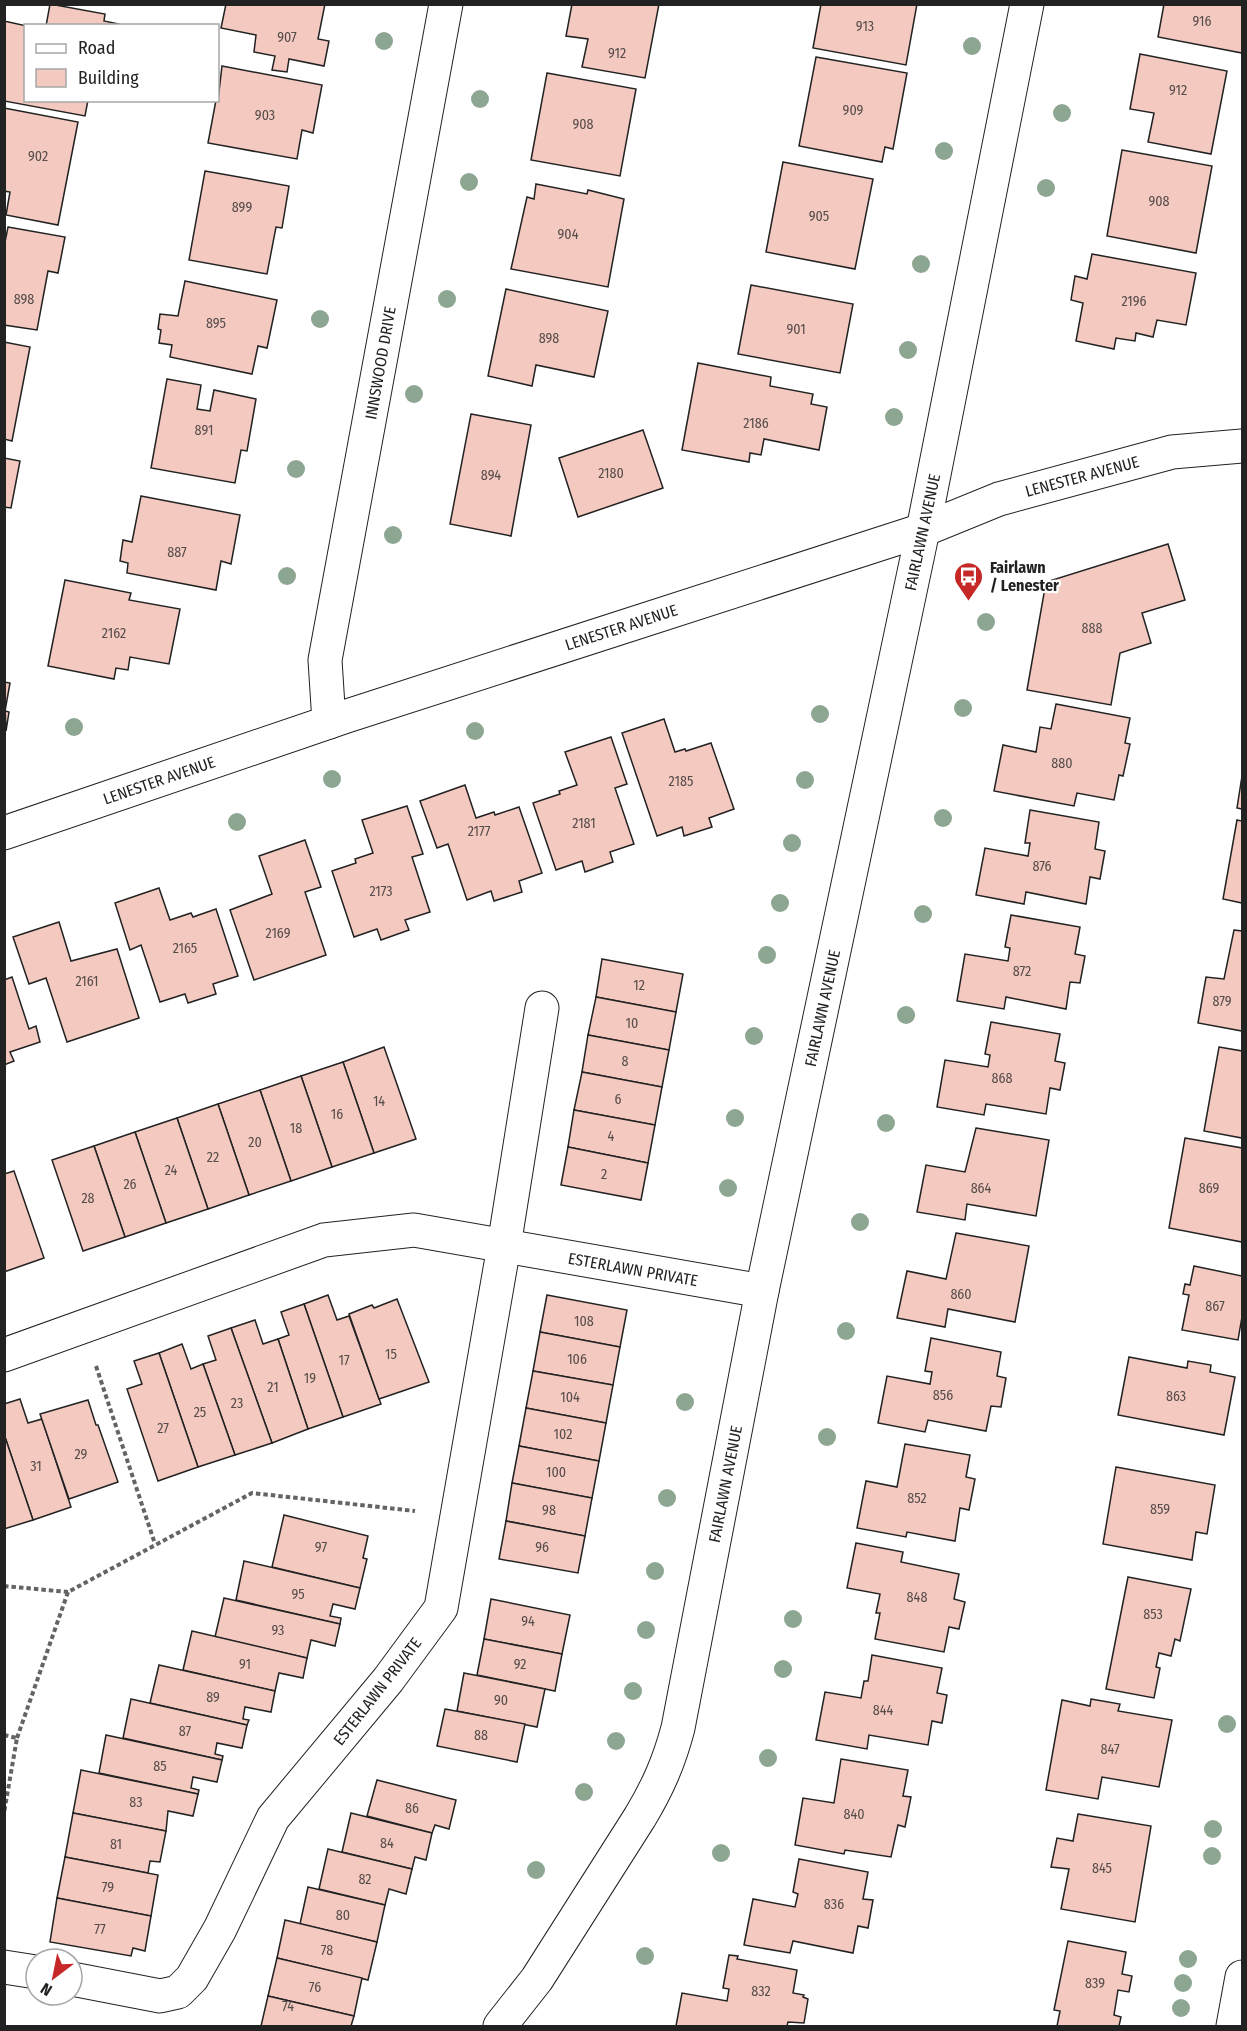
<svg xmlns="http://www.w3.org/2000/svg" width="1247" height="2031" font-family="'Fira Sans Condensed',sans-serif">
<style>
.building{fill:#f3c9c0;stroke:#222;stroke-width:1.5}
.lines{fill:none;stroke-linecap:round;stroke-linejoin:round}
.street-casing{stroke:#222;stroke-width:35}
.secondary-casing{stroke:#222;stroke-width:35}
.path{stroke:#646464;stroke-width:4;stroke-dasharray:4.5 3;stroke-linecap:butt}
.street{stroke:#fff;stroke-width:33}
.secondary{stroke:#fff;stroke-width:33}
.tree{fill:#8da692}
.labels{text-anchor:middle;stroke-width:4.5;stroke-linejoin:round;paint-order:stroke}
.number-label{font-size:14px;fill:#564c4a}
.street-label{font-size:16px;fill:#222;stroke:#fff}
.poi-label{font-size:16px;font-weight:bold;fill:#222;stroke:#fff;text-anchor:start}
</style>
<rect width="100%" height="100%" fill="#fff"/>
<g class="building">
<path d="M50,4L105,14L104,21L119,24V26H46Z"/>
<path d="M226,4H325L318,39L329,41L324,66L289,59L287,72L272,70L275,56L254,52L256,35L221,28Z"/>
<path d="M572,4H659L645,78L582,67L588,39L566,36Z"/>
<path d="M821,4H917L906,65L813,48Z"/>
<path d="M1164,4H1242V53L1158,37Z"/>
<path d="M4,21L27,26L26,100H88L85,116L4,101Z"/>
<path d="M1140,54L1227,71L1211,154L1148,142L1154,113L1130,109Z"/>
<path d="M816,57L907,73L893,149L885,147L882,162L799,146Z"/>
<path d="M222,66L322,85L313,133L302,130L297,159L208,143L216,100H218Z"/>
<path d="M547,73L636,89L620,176L531,160Z"/>
<path d="M4,108L78,122L58,225L6,215L10,192L4,191Z"/>
<path d="M1122,150L1212,166L1196,253L1107,236Z"/>
<path d="M783,162L873,179L855,269L766,252Z"/>
<path d="M205,171L289,186L282,228L276,227L267,274L189,260Z"/>
<path d="M536,184L587,194L588,190L624,199L608,287L511,269L527,197L534,199Z"/>
<path d="M8,227L65,237L58,273L48,271L37,330L4,325V247Z"/>
<path d="M1092,254L1196,273L1186,325L1157,320L1153,337L1136,333L1135,341L1116,338L1114,349L1076,341L1083,303L1071,300L1075,276L1087,279Z"/>
<path d="M185,281L277,300L267,348L258,346L252,374L170,357L172,345L159,343L161,330L158,329L160,314L178,316Z"/>
<path d="M751,285L853,304L840,373L738,354Z"/>
<path d="M506,289L608,311L594,377L536,365L532,386L488,376Z"/>
<path d="M4,342L30,347L12,441L4,439Z"/>
<path d="M698,363L771,377L770,386L813,394L811,404L827,407L819,450L764,439L761,455L750,453L749,462L682,450Z"/>
<path d="M167,379L201,385L197,409L210,411L214,390L256,399L247,451L241,450L235,483L151,468Z"/>
<path d="M471,414L531,425L511,536L450,524Z"/>
<path d="M643,430L663,488L578,517L559,458Z"/>
<path d="M4,458L20,461L11,508L4,507Z"/>
<path d="M141,496L240,515L231,564L221,561L216,590L127,573L128,563L120,561L123,540L132,542Z"/>
<path d="M1168,544L1185,600L1142,613L1151,643L1120,653L1111,705L1027,690L1046,582Z"/>
<path d="M65,580L131,593L129,600L180,609L169,664L130,657L128,670L116,668L114,679L48,666Z"/>
<path d="M4,682L10,683L5,711L9,712L6,731Z"/>
<path d="M1056,704L1130,718L1125,743L1130,744L1123,776L1119,775L1114,800L1077,793L1074,806L994,791L1003,745L1036,752L1040,727L1051,729Z"/>
<path d="M664,719L675,752L685,749L686,751L711,743L734,809L709,818L712,827L684,836L682,827L657,836L622,733Z"/>
<path d="M611,737L627,784L615,788L634,844L610,852L613,862L585,872L582,861L556,870L533,803L560,794L559,791L577,785L565,752Z"/>
<path d="M1242,776V809L1237,808Z"/>
<path d="M465,785L476,818L494,812L495,815L519,807L542,873L519,881L522,892L494,901L491,891L467,900L448,844L437,848L420,801Z"/>
<path d="M407,806L423,854L412,857L430,912L405,920L409,930L381,940L377,929L354,937L332,871L356,863L355,859L373,853L362,820Z"/>
<path d="M1030,810L1099,822L1095,849L1105,851L1100,879L1090,877L1086,904L1026,892L1024,904L976,895L985,848L1028,856L1030,843H1025Z"/>
<path d="M1237,820L1242,821V903L1223,899Z"/>
<path d="M305,840L321,887L305,892L326,955L254,980L230,910L272,894L259,856Z"/>
<path d="M159,888L170,920L191,913L193,917L216,909L238,976L213,984L216,994L188,1003L185,994L160,1002L141,945L130,950L115,903Z"/>
<path d="M1011,915L1080,927L1075,954L1085,956L1080,983L1070,982L1066,1009L1006,997L1004,1009L957,1001L965,954L1008,961L1010,948L1005,947Z"/>
<path d="M59,922L71,961L117,949L139,1018L67,1042L46,978L29,984L13,937Z"/>
<path d="M1234,930L1242,931V1031L1198,1023L1206,977L1224,979Z"/>
<path d="M602,959L683,974L676,1012L596,997Z"/>
<path d="M12,977L29,1029L36,1026L40,1042L10,1052L14,1061L4,1065V980Z"/>
<path d="M596,997L676,1012L669,1050L588,1035Z"/>
<path d="M991,1022L1060,1034L1055,1061L1065,1063L1060,1090L1050,1088L1046,1114L986,1104L984,1115L937,1107L945,1060L988,1067L990,1055L985,1054Z"/>
<path d="M588,1035L669,1050L662,1087L582,1072Z"/>
<path d="M384,1047L416,1139L374,1153L343,1062Z"/>
<path d="M1219,1047L1242,1051V1138L1204,1131Z"/>
<path d="M343,1062L374,1153L332,1167L301,1076Z"/>
<path d="M582,1072L662,1087L655,1125L574,1110Z"/>
<path d="M301,1076L332,1167L291,1181L260,1090Z"/>
<path d="M260,1090L291,1181L249,1195L218,1104Z"/>
<path d="M218,1104L249,1195L208,1209L177,1118Z"/>
<path d="M574,1110L655,1125L648,1163L568,1147Z"/>
<path d="M177,1118L208,1209L166,1223L135,1132Z"/>
<path d="M976,1128L1049,1140L1036,1216L967,1204L965,1220L917,1212L926,1165L965,1172Z"/>
<path d="M135,1132L166,1223L125,1237L94,1146Z"/>
<path d="M1185,1138L1242,1148V1242L1169,1228Z"/>
<path d="M94,1146L125,1237L83,1251L52,1160Z"/>
<path d="M568,1147L648,1163L641,1200L561,1185Z"/>
<path d="M14,1171L44,1258L4,1272V1174Z"/>
<path d="M956,1233L1029,1246L1015,1322L948,1309L945,1327L897,1318L907,1271L946,1279Z"/>
<path d="M1194,1266L1242,1276V1317L1238,1340L1182,1330L1189,1295L1183,1294L1185,1284L1190,1285Z"/>
<path d="M328,1295L337,1320L349,1316L381,1404L343,1417L304,1304Z"/>
<path d="M547,1295L627,1310L620,1347L540,1332Z"/>
<path d="M397,1299L429,1382L379,1399L349,1314L372,1305L374,1308Z"/>
<path d="M304,1304L343,1417L308,1429L278,1339L289,1335L281,1312Z"/>
<path d="M255,1320L263,1344L278,1339L308,1429L272,1443L231,1328Z"/>
<path d="M231,1328L272,1443L235,1455L203,1364L216,1360L208,1336Z"/>
<path d="M540,1332L620,1347L613,1385L533,1371Z"/>
<path d="M931,1338L1001,1352L997,1376L1006,1378L1001,1407L991,1406L986,1431L928,1420L925,1432L878,1423L887,1376L930,1384L932,1372L925,1371Z"/>
<path d="M182,1344L191,1369L203,1364L235,1455L198,1467L159,1353Z"/>
<path d="M159,1353L198,1467L158,1481L127,1389L142,1384L134,1361Z"/>
<path d="M1129,1357L1187,1368L1188,1361L1211,1365L1210,1372L1235,1377L1224,1435L1118,1415Z"/>
<path d="M533,1371L613,1385L606,1423L526,1408Z"/>
<path d="M20,1399L28,1423L42,1419L71,1507L33,1520L4,1434V1404Z"/>
<path d="M88,1400L96,1425H98L118,1482L69,1499L40,1414Z"/>
<path d="M526,1408L606,1423L599,1461L519,1446Z"/>
<path d="M4,1434L33,1520L4,1529Z"/>
<path d="M905,1444L970,1455L966,1477L975,1479L969,1510L960,1508L955,1541L907,1532L906,1537L857,1528L866,1481L897,1487Z"/>
<path d="M519,1446L599,1461L592,1498L512,1483Z"/>
<path d="M1116,1467L1215,1485L1207,1534L1196,1532L1192,1560L1103,1544Z"/>
<path d="M512,1483L592,1498L585,1536L506,1521Z"/>
<path d="M284,1515L368,1536L363,1558L367,1559L360,1588L272,1567Z"/>
<path d="M506,1521L585,1536L578,1573L499,1559Z"/>
<path d="M856,1543L903,1552L901,1562L959,1574L954,1599L965,1602L959,1629L949,1627L944,1652L875,1639L880,1613H876L880,1594L847,1588Z"/>
<path d="M244,1561L360,1588L355,1609L333,1604L330,1616L341,1618L340,1624L236,1600Z"/>
<path d="M1128,1577L1191,1589L1180,1641L1175,1639L1171,1656L1159,1653L1156,1667L1160,1668L1154,1698L1106,1689Z"/>
<path d="M224,1598L340,1624L335,1646L311,1640L307,1658L215,1637Z"/>
<path d="M491,1599L570,1615L562,1654L484,1639Z"/>
<path d="M192,1631L307,1658L303,1678L279,1673L275,1691L183,1670Z"/>
<path d="M484,1639L562,1654L555,1691L477,1675Z"/>
<path d="M872,1655L942,1668L937,1693L947,1695L942,1723L932,1721L928,1745L869,1735L867,1749L816,1740L825,1692L861,1698L864,1681H868Z"/>
<path d="M159,1665L275,1691L271,1712L245,1707L243,1719L249,1720L247,1725L150,1703Z"/>
<path d="M464,1673L545,1689L537,1727L457,1711Z"/>
<path d="M131,1699L247,1725L242,1748L217,1743L215,1754L223,1756L222,1760L123,1738Z"/>
<path d="M1091,1699L1120,1704L1118,1711L1172,1720L1159,1787L1102,1777L1098,1799L1046,1790L1062,1700L1090,1706Z"/>
<path d="M445,1709L525,1724L517,1762L437,1746Z"/>
<path d="M106,1735L222,1760L217,1782L193,1777L191,1788L199,1790L198,1794L99,1773Z"/>
<path d="M841,1759L908,1770L903,1796L911,1797L905,1827L898,1825L891,1857L845,1850L844,1854L795,1845L803,1798L834,1803Z"/>
<path d="M81,1770L198,1794L193,1816L168,1811L166,1831L73,1813Z"/>
<path d="M377,1780L456,1800L449,1829L435,1825L432,1833L367,1816Z"/>
<path d="M73,1813L166,1831L160,1862L150,1861L148,1873L65,1857Z"/>
<path d="M351,1813L432,1833L426,1860L415,1857L412,1869L342,1852Z"/>
<path d="M1078,1814L1151,1826L1135,1922L1061,1909L1069,1869L1051,1867L1057,1838L1073,1841Z"/>
<path d="M328,1849L412,1869L406,1894L389,1889L385,1905L319,1889Z"/>
<path d="M65,1857L158,1875L151,1916L57,1898Z"/>
<path d="M799,1859L868,1872L863,1899L873,1900L868,1928L858,1926L853,1953L793,1941L790,1953L744,1945L753,1899L795,1907L798,1894L793,1892Z"/>
<path d="M308,1887L385,1905L377,1942L300,1924Z"/>
<path d="M57,1898L151,1916L145,1951L133,1948L131,1956L50,1942Z"/>
<path d="M285,1920L377,1942L368,1980L277,1958Z"/>
<path d="M1068,1941L1126,1952L1122,1974L1132,1976L1129,1992L1118,1990L1114,2015L1121,2017L1119,2026H1057L1060,2011L1054,2010Z"/>
<path d="M729,1955L738,1956L737,1959L797,1970L793,1993L804,1995L803,1997L808,1999L804,2023L788,2022L787,2026H676L682,1993L727,2001L729,1989L723,1988Z"/>
<path d="M277,1958L362,1978L354,2016L268,1996Z"/>
<path d="M268,1996L354,2016L351,2026H261Z"/>
</g>
<g class="lines">
<defs>
<g id="street">
<path d="M923,530L1027,4"/>
<path d="M329,722L325,660L446,4"/>
<path d="M4,1355L324,1240L414,1230L762,1291"/>
<path d="M4,1967L36,1972"/>
<path d="M72,1979L160,1996L178,1992L192,1978L220,1929L273,1818L388,1680L441,1608L504,1246L542,1008"/>
<path d="M1233,2026L1242,1977"/>
</g>
<g id="secondary">
<path d="M4,833L347,716L923,530L999,499L1172,452L1242,446"/>
<path d="M500,2026L537,1979L640,1817C658,1787 669,1762 678,1728L762,1291L923,530"/>
</g>
</defs>
<use href="#street" class="street-casing"/>
<use href="#secondary" class="secondary-casing"/>
<g class="path">
<path d="M96,1366L155,1544"/>
<path d="M4,1586L68,1592"/>
<path d="M4,1735L17,1738L4,1813"/>
<path d="M17,1738L68,1592L252,1493L415,1511"/>
</g>
<use href="#street" class="street"/>
<use href="#secondary" class="secondary"/>
</g>
<g class="tree">
<circle cx="384" cy="41" r="9"/>
<circle cx="972" cy="46" r="9"/>
<circle cx="480" cy="99" r="9"/>
<circle cx="1062" cy="113" r="9"/>
<circle cx="944" cy="151" r="9"/>
<circle cx="469" cy="182" r="9"/>
<circle cx="1046" cy="188" r="9"/>
<circle cx="921" cy="264" r="9"/>
<circle cx="447" cy="299" r="9"/>
<circle cx="320" cy="319" r="9"/>
<circle cx="908" cy="350" r="9"/>
<circle cx="414" cy="394" r="9"/>
<circle cx="894" cy="417" r="9"/>
<circle cx="296" cy="469" r="9"/>
<circle cx="393" cy="535" r="9"/>
<circle cx="287" cy="576" r="9"/>
<circle cx="986" cy="622" r="9"/>
<circle cx="963" cy="708" r="9"/>
<circle cx="820" cy="714" r="9"/>
<circle cx="74" cy="727" r="9"/>
<circle cx="475" cy="731" r="9"/>
<circle cx="332" cy="779" r="9"/>
<circle cx="805" cy="780" r="9"/>
<circle cx="943" cy="818" r="9"/>
<circle cx="237" cy="822" r="9"/>
<circle cx="792" cy="843" r="9"/>
<circle cx="780" cy="903" r="9"/>
<circle cx="923" cy="914" r="9"/>
<circle cx="767" cy="955" r="9"/>
<circle cx="906" cy="1015" r="9"/>
<circle cx="754" cy="1036" r="9"/>
<circle cx="735" cy="1118" r="9"/>
<circle cx="886" cy="1123" r="9"/>
<circle cx="728" cy="1188" r="9"/>
<circle cx="860" cy="1222" r="9"/>
<circle cx="846" cy="1331" r="9"/>
<circle cx="685" cy="1402" r="9"/>
<circle cx="827" cy="1437" r="9"/>
<circle cx="667" cy="1498" r="9"/>
<circle cx="655" cy="1571" r="9"/>
<circle cx="793" cy="1619" r="9"/>
<circle cx="646" cy="1630" r="9"/>
<circle cx="783" cy="1669" r="9"/>
<circle cx="633" cy="1691" r="9"/>
<circle cx="1227" cy="1724" r="9"/>
<circle cx="616" cy="1741" r="9"/>
<circle cx="768" cy="1758" r="9"/>
<circle cx="584" cy="1792" r="9"/>
<circle cx="1213" cy="1829" r="9"/>
<circle cx="721" cy="1853" r="9"/>
<circle cx="1212" cy="1856" r="9"/>
<circle cx="536" cy="1870" r="9"/>
<circle cx="645" cy="1956" r="9"/>
<circle cx="1188" cy="1959" r="9"/>
<circle cx="1183" cy="1983" r="9"/>
<circle cx="1181" cy="2008" r="9"/>
</g>
<defs>
<symbol id="bus-pin" viewBox="-11 -11 22 30"><path d="M0 17L-7.5 6A9.5 9.5 0 1 1 7.5 6Z" fill="#c62828" stroke="#fff"/><path d="M-5-6H5V4H4V6H2V4H-2V6H-4V4H-5ZM-3.5-4V0h7V-4ZM-3.5 1.2v1.5H-2V1.2ZM2 1.2v1.5H3.5V1.2Z" fill="#fff"/></symbol>
</defs>
<g fill-rule="evenodd">
<use href="#bus-pin" x="952" y="560" width="33" height="45"/>
</g>
<g class="labels">
<g class="number-label">
<text x="1202" y="26">916</text>
<text x="865" y="31">913</text>
<text x="287" y="42">907</text>
<text x="617" y="58">912</text>
<text x="1178" y="95">912</text>
<text x="853" y="115">909</text>
<text x="265" y="120">903</text>
<text x="583" y="129">908</text>
<text x="38" y="161">902</text>
<text x="1159" y="206">908</text>
<text x="242" y="212">899</text>
<text x="819" y="221">905</text>
<text x="568" y="239">904</text>
<text x="24" y="304">898</text>
<text x="1134" y="306">2196</text>
<text x="216" y="328">895</text>
<text x="796" y="334">901</text>
<text x="549" y="343">898</text>
<text x="756" y="428">2186</text>
<text x="204" y="435">891</text>
<text x="611" y="478">2180</text>
<text x="491" y="480">894</text>
<text x="177" y="557">887</text>
<text x="1092" y="633">888</text>
<text x="114" y="638">2162</text>
<text x="1062" y="768">880</text>
<text x="681" y="786">2185</text>
<text x="584" y="828">2181</text>
<text x="479" y="836">2177</text>
<text x="1042" y="871">876</text>
<text x="381" y="896">2173</text>
<text x="278" y="938">2169</text>
<text x="185" y="953">2165</text>
<text x="1022" y="976">872</text>
<text x="87" y="986">2161</text>
<text x="639" y="990">12</text>
<text x="1222" y="1006">879</text>
<text x="632" y="1028">10</text>
<text x="625" y="1066">8</text>
<text x="1002" y="1083">868</text>
<text x="618" y="1104">6</text>
<text x="379" y="1106">14</text>
<text x="337" y="1119">16</text>
<text x="296" y="1133">18</text>
<text x="611" y="1141">4</text>
<text x="255" y="1147">20</text>
<text x="213" y="1162">22</text>
<text x="171" y="1175">24</text>
<text x="604" y="1179">2</text>
<text x="130" y="1189">26</text>
<text x="981" y="1193">864</text>
<text x="1209" y="1193">869</text>
<text x="88" y="1203">28</text>
<text x="961" y="1299">860</text>
<text x="1215" y="1311">867</text>
<text x="584" y="1326">108</text>
<text x="391" y="1359">15</text>
<text x="577" y="1364">106</text>
<text x="344" y="1365">17</text>
<text x="310" y="1383">19</text>
<text x="273" y="1392">21</text>
<text x="943" y="1400">856</text>
<text x="1176" y="1401">863</text>
<text x="570" y="1402">104</text>
<text x="237" y="1408">23</text>
<text x="200" y="1417">25</text>
<text x="163" y="1433">27</text>
<text x="563" y="1439">102</text>
<text x="81" y="1459">29</text>
<text x="36" y="1471">31</text>
<text x="556" y="1477">100</text>
<text x="917" y="1503">852</text>
<text x="1160" y="1514">859</text>
<text x="549" y="1515">98</text>
<text x="321" y="1552">97</text>
<text x="542" y="1552">96</text>
<text x="298" y="1599">95</text>
<text x="917" y="1602">848</text>
<text x="1153" y="1619">853</text>
<text x="528" y="1626">94</text>
<text x="278" y="1635">93</text>
<text x="245" y="1669">91</text>
<text x="520" y="1669">92</text>
<text x="213" y="1702">89</text>
<text x="501" y="1705">90</text>
<text x="883" y="1715">844</text>
<text x="185" y="1736">87</text>
<text x="481" y="1740">88</text>
<text x="1110" y="1754">847</text>
<text x="160" y="1771">85</text>
<text x="136" y="1807">83</text>
<text x="412" y="1813">86</text>
<text x="854" y="1819">840</text>
<text x="387" y="1848">84</text>
<text x="116" y="1849">81</text>
<text x="1102" y="1873">845</text>
<text x="365" y="1884">82</text>
<text x="108" y="1892">79</text>
<text x="834" y="1909">836</text>
<text x="343" y="1920">80</text>
<text x="100" y="1934">77</text>
<text x="327" y="1955">78</text>
<text x="1095" y="1988">839</text>
<text x="315" y="1992">76</text>
<text x="761" y="1996">832</text>
<text x="288" y="2011">74</text>
</g>
<g class="street-label">
<text transform="translate(380 363) rotate(-80)" y="6">INNSWOOD DRIVE</text>
<text transform="translate(1082 476) rotate(-15)" y="6">LENESTER AVENUE</text>
<text transform="translate(922 532) rotate(-78)" y="6">FAIRLAWN AVENUE</text>
<text transform="translate(621 627) rotate(-18)" y="6">LENESTER AVENUE</text>
<text transform="translate(159 780) rotate(-19)" y="6">LENESTER AVENUE</text>
<text transform="translate(822 1008) rotate(-78)" y="6">FAIRLAWN AVENUE</text>
<text transform="translate(633 1269) rotate(10)" y="6">ESTERLAWN PRIVATE</text>
<text transform="translate(725 1484) rotate(-79)" y="6">FAIRLAWN AVENUE</text>
<text transform="translate(377 1691) rotate(-52)" y="6">ESTERLAWN PRIVATE</text>
</g>
<g class="poi-label">
<text x="990" y="573">Fairlawn<tspan x="990" dy="18">/ Lenester</tspan></text>
</g>
</g>
<rect width="1247" height="2031" fill="none" stroke="#222222" stroke-width="12"/>
<rect x="24" y="24" width="195" height="78" fill="#ffffff" stroke="#a7a7a7" stroke-width="1.5"/>
<rect x="36" y="44" width="30" height="9" fill="#ffffff" stroke="#a7a7a7" stroke-width="1.5"/>
<text x="78" y="54" font-size="18" fill="#222222">Road</text>
<rect x="36" y="69" width="30" height="18" fill="#f3c9c0" stroke="#a7a7a7" stroke-width="1.5"/>
<text x="78" y="84" font-size="18" fill="#222222">Building</text>
<g transform="translate(54 1977) rotate(212)"><circle r="28" fill="#ffffff" stroke="#a7a7a7" stroke-width="1.5"/>
<path d="M0-4.5L10 22L0 15L-10 22Z" fill="#c62828"/>
<text y="-9" font-size="16" font-weight="bold" text-anchor="middle" fill="#222222">N</text>
</g>
</svg>
